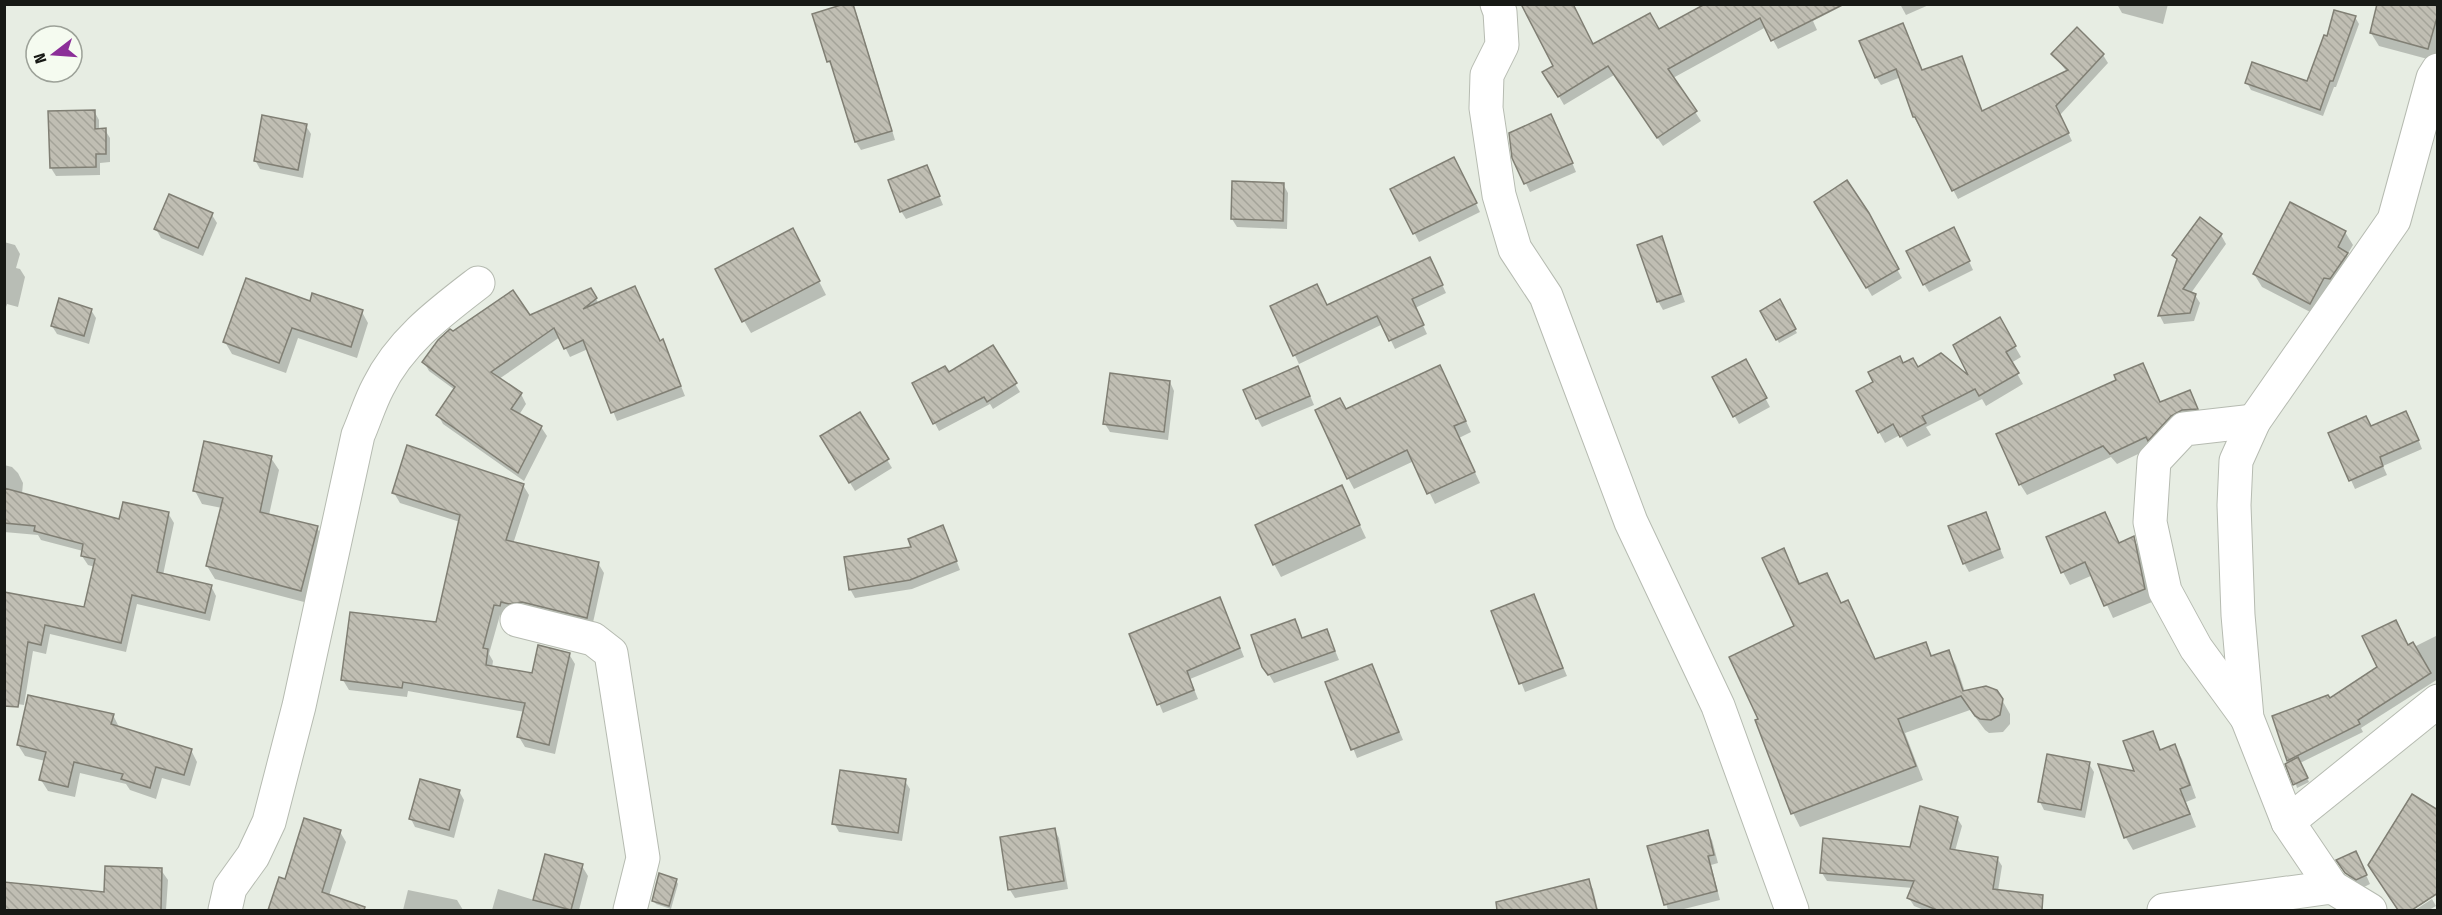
<svg xmlns="http://www.w3.org/2000/svg" width="2442" height="915" font-family="'Fira Sans Condensed',sans-serif">
<style>
.shadow{fill:#0003}
.building{fill:url(#building-back-hatch);stroke:#807f74;stroke-width:1.5}
.lines{fill:none;stroke-linecap:round;stroke-linejoin:round}
.minor-casing{stroke:#b6bbb1;stroke-width:35}
.minor{stroke:#fff;stroke-width:33}
</style>
<defs>
<pattern id="building-back-hatch" width="6" height="6" patternUnits="userSpaceOnUse" patternTransform="scale(1.5)"><rect width="6" height="6" fill="#c0beb3"/><path d="M-1 5l2 2M0 0l6 6M5-1l2 2" fill="none" stroke="#a4a399"/></pattern>
</defs>
<rect width="100%" height="100%" fill="#e7ede3"/>
<g class="shadow">
<path d="M852,4L856,12L895,140L861,150L856,142L834,69L828,61Z"/>
<path d="M1737,4H1846L1813,21L1817,30L1778,49L1766,27L1673,78L1701,121L1663,146L1614,75L1564,105L1545,72L1593,46L1658,31Z"/>
<path d="M1900,4H1931L1906,15Z"/>
<path d="M2117,4H2168L2163,24L2122,13Z"/>
<path d="M2438,4V52L2435,61L2379,46L2371,33Z"/>
<path d="M2355,17L2359,24L2336,87H2334L2323,116L2251,90L2247,83H2308L2328,38Z"/>
<path d="M1907,33L1923,71L1961,58L1983,112L2067,72L2053,54L2103,55L2108,63L2060,115L2072,141L1958,199L1914,117L1901,77L1881,85L1876,77Z"/>
<path d="M94,111L99,120V130H105L110,138V162L100,163V175L56,176L51,168Z"/>
<path d="M1556,124L1576,172L1530,192L1514,158Z"/>
<path d="M306,126L311,134L303,178L260,169L255,160Z"/>
<path d="M927,167L943,205L906,219L901,211Z"/>
<path d="M1459,168L1480,212L1419,242L1392,190Z"/>
<path d="M1847,182L1902,278L1872,296L1816,203Z"/>
<path d="M1283,184L1288,193L1287,229L1237,227L1232,219Z"/>
<path d="M212,215L217,223L203,256L161,238L156,229Z"/>
<path d="M2200,220L2221,235L2226,244L2191,293L2195,295L2200,303L2194,321L2164,324L2160,316L2178,262L2174,255Z"/>
<path d="M2345,232L2353,245L2347,255L2354,267L2318,316L2262,287L2254,274Z"/>
<path d="M1958,237L1973,270L1929,292L1924,284Z"/>
<path d="M1661,238L1685,302L1663,310L1658,301Z"/>
<path d="M4,242L15,245L20,254L16,268L20,269L25,277L18,307L7,304L4,313Z"/>
<path d="M799,242L826,295L751,333L744,321Z"/>
<path d="M1434,267L1446,293L1415,308L1427,334L1395,349L1383,324L1299,364L1272,307L1327,306Z"/>
<path d="M591,290L599,304L660,342L663,341L685,396L617,421L588,349L570,357L560,337L499,379L521,394L526,404L519,415L541,427L547,436L524,481L443,424L438,415L455,390L429,371L424,362L453,333L530,317Z"/>
<path d="M1779,301L1797,333L1779,343L1762,311Z"/>
<path d="M311,303L362,312L368,323L357,358L298,338L286,373L232,354L225,342Z"/>
<path d="M91,310L96,318L89,344L57,334L52,326Z"/>
<path d="M1999,319L2021,357L2011,363L2023,384L1986,406L1982,399L1926,427L1931,435L1907,447L1900,435L1885,443L1879,432L1903,365L1972,381Z"/>
<path d="M993,347L1020,392L993,409L990,404L939,431L914,384L949,374Z"/>
<path d="M1745,361L1770,407L1739,424L1714,378Z"/>
<path d="M2143,365L2161,403L2189,391L2203,420L2153,447L2117,464L2111,457L2027,495L2020,484L2118,381Z"/>
<path d="M1302,376L1314,405L1262,427L1257,418Z"/>
<path d="M1446,378L1471,432L1459,438L1480,483L1435,504L1414,461L1354,489L1348,478L1346,411Z"/>
<path d="M1170,382L1174,391L1168,440L1110,432L1105,424Z"/>
<path d="M860,414L892,468L855,491L822,437Z"/>
<path d="M2411,421L2422,449L2383,466L2387,475L2355,489L2330,434Z"/>
<path d="M271,458L279,470L269,515L317,528L324,540L308,603L215,579L207,566L222,508L202,504L195,491Z"/>
<path d="M4,465L12,467L18,473L23,483L22,494L120,521L168,513L174,523L163,575L211,586L216,596L210,621L137,604L126,652L50,634L46,654L33,651L24,705L4,702V593L85,608L95,567L88,565L82,556L83,551L41,540L38,535L4,532Z"/>
<path d="M523,485L529,495L513,544L598,563L604,573L592,627L500,615L489,654L493,661L492,668L533,675L569,654L575,664L555,754L525,747L519,737L525,712L408,691L407,697L349,690L343,680L437,624L460,522L400,503L394,493Z"/>
<path d="M1348,500L1366,538L1281,577L1274,564Z"/>
<path d="M1985,514L2004,558L1969,572L1964,563Z"/>
<path d="M2104,514L2119,544L2133,538L2141,551L2152,602L2113,618L2093,575L2070,585L2063,572Z"/>
<path d="M947,536L960,570L912,589L855,598L850,589L913,548Z"/>
<path d="M1783,550L1801,585L1841,605L1855,616L1876,660L1926,644L1933,657L1948,651L1956,665L1965,692L2002,700L2010,714V724L2003,732L1989,733L1985,730L1970,710L1905,733L1923,780L1800,827L1793,813L1760,719L1796,626Z"/>
<path d="M1533,596L1567,676L1525,692L1493,612Z"/>
<path d="M1224,608L1244,657L1190,679L1198,699L1163,713L1131,635Z"/>
<path d="M1295,621L1303,639L1327,631L1339,660L1274,683L1264,666Z"/>
<path d="M2438,635V679L2361,728L2363,732L2300,763L2309,782L2297,788L2289,760L2329,700L2408,647H2414Z"/>
<path d="M1372,666L1403,740L1357,758L1327,683Z"/>
<path d="M113,715L119,727L191,750L197,762L190,786L162,778L156,799L130,790L126,784L80,773L75,797L48,791L41,780L45,761L25,756L18,745Z"/>
<path d="M2152,733L2162,751L2174,746L2182,759L2196,798L2186,802L2196,827L2133,850L2126,838L2100,766L2136,773Z"/>
<path d="M2089,764L2094,772L2085,818L2044,810L2040,802Z"/>
<path d="M905,781L910,789L902,841L839,832L834,823Z"/>
<path d="M459,791L464,800L454,838L415,827L411,819Z"/>
<path d="M1957,818L1962,826L1955,851L1997,858L2002,866L1998,891L2031,903L2030,910H1924L1914,906L1909,898L1913,888L1827,881L1822,873L1911,848Z"/>
<path d="M1054,829L1059,838L1068,889L1015,898L1010,890Z"/>
<path d="M340,832L346,842L329,896L338,907L337,910H270L280,879L286,881Z"/>
<path d="M1707,832L1712,840L1718,863L1711,865L1720,900L1680,910H1668L1649,847Z"/>
<path d="M2360,861L2370,884L2362,888L2352,882L2343,868Z"/>
<path d="M582,866L588,876L579,910H492L498,889L534,900Z"/>
<path d="M161,870L168,880L166,910H4V884L105,893Z"/>
<path d="M676,880L678,884L671,909L656,904L653,900Z"/>
<path d="M1588,881L1593,889L1598,910H1538L1534,894Z"/>
<path d="M408,890L457,900L463,910H403Z"/>
<path d="M2432,899L2436,906L2429,910H2415Z"/>
</g>
<g class="building">
<path d="M844,4H853L892,131L855,142L830,61L827,62L812,14Z"/>
<path d="M1521,4H1573L1593,44L1650,13L1659,29L1705,4H1844L1771,41L1760,18L1668,69L1697,111L1657,138L1608,66L1558,97L1542,72L1553,66Z"/>
<path d="M2377,4H2438V14L2428,49L2370,33Z"/>
<path d="M2334,10L2356,16L2333,81H2330L2320,110L2245,83L2252,62L2307,81L2324,35L2327,36Z"/>
<path d="M1903,23L1922,70L1962,56L1982,111L2068,70L2051,54L2077,27L2104,54L2056,106L2069,133L1952,191L1915,117H1913L1896,69L1875,78L1859,41Z"/>
<path d="M95,110V129L106,128V154H96V167L50,168L48,111Z"/>
<path d="M1551,114L1573,163L1524,184L1512,158L1509,133Z"/>
<path d="M262,115L307,124L298,170L254,161Z"/>
<path d="M1454,157L1477,203L1413,234L1390,189Z"/>
<path d="M927,165L940,196L900,212L888,180Z"/>
<path d="M1847,180L1869,213L1899,269L1866,288L1814,202Z"/>
<path d="M1232,181L1284,183L1283,221L1231,219Z"/>
<path d="M169,194L213,213L198,248L154,229Z"/>
<path d="M2290,202L2346,231L2338,247L2348,253L2330,279L2324,278L2310,304L2253,274Z"/>
<path d="M2200,217L2222,234L2183,289L2196,294L2190,313L2158,316L2177,259L2172,255Z"/>
<path d="M1954,227L1970,261L1923,285L1906,251Z"/>
<path d="M793,228L820,281L742,322L715,269Z"/>
<path d="M1662,236L1681,294L1657,302L1637,245Z"/>
<path d="M1430,257L1443,285L1412,299L1424,325L1389,341L1377,316L1293,356L1270,306L1317,284L1327,305Z"/>
<path d="M246,278L310,301L312,293L363,310L351,347L292,328L279,363L223,342Z"/>
<path d="M635,286L660,341L663,339L681,386L611,413L583,340L564,349L554,328L491,372L522,393L511,409L542,426L518,473L436,415L455,387L422,362L438,340L450,329L453,331L513,290L530,315L591,288L597,298L583,309Z"/>
<path d="M59,298L92,309L84,336L51,326Z"/>
<path d="M1780,299L1796,329L1776,340L1760,311Z"/>
<path d="M2000,317L2016,346L2006,352L2019,373L1979,396L1975,389L1922,416L1926,423L1900,437L1893,424L1878,433L1856,391L1873,382L1868,372L1900,356L1903,363L1913,358L1918,367L1941,353L1968,375L1953,345Z"/>
<path d="M993,345L1017,383L987,402L984,397L933,424L912,383L945,366L949,372Z"/>
<path d="M1746,359L1767,398L1733,417L1712,377Z"/>
<path d="M2143,363L2160,402L2190,390L2198,409L2182,410L2171,416L2148,441L2146,437L2110,454L2103,446L2019,485L1996,434L2116,380L2114,375Z"/>
<path d="M1440,365L1466,421L1454,426L1475,472L1427,494L1407,450L1347,479L1315,410L1340,398L1346,409Z"/>
<path d="M1298,366L1310,396L1256,419L1243,390Z"/>
<path d="M1110,373L1170,381L1164,432L1103,424Z"/>
<path d="M2406,411L2419,440L2380,457L2383,466L2349,481L2328,433L2366,416L2371,426Z"/>
<path d="M860,412L889,459L849,483L820,436Z"/>
<path d="M204,441L272,456L260,512L318,526L301,591L206,566L223,498L193,491Z"/>
<path d="M407,445L524,484L506,540L599,562L587,618L522,602L509,604L501,602L500,606L494,605L483,648L488,649L486,665L532,673L538,645L570,653L549,745L517,737L525,703L403,682L402,688L341,680L350,612L436,622L460,515L392,493Z"/>
<path d="M1342,485L1360,525L1273,565L1255,525Z"/>
<path d="M4,488L119,519L123,502L169,512L157,572L212,585L205,613L132,595L121,643L45,625L41,645L28,642L18,707L4,706V592L84,607L95,559L81,556L83,544L34,531L35,526L4,523Z"/>
<path d="M1986,512L2000,549L1963,564L1948,526Z"/>
<path d="M2105,512L2119,543L2134,536L2145,589L2104,606L2085,562L2061,573L2046,537Z"/>
<path d="M943,525L957,561L910,580L849,590L844,557L911,547L908,539Z"/>
<path d="M1784,548L1799,584L1827,573L1841,603L1848,600L1875,659L1926,642L1931,656L1949,650L1963,691L1986,686L1997,690L2003,699L2000,715L1991,720L1980,719L1975,716L1961,696L1898,719L1916,766L1791,814L1755,720L1758,719L1729,657L1794,626L1762,558Z"/>
<path d="M1534,594L1563,668L1519,684L1491,611Z"/>
<path d="M1220,597L1240,648L1187,671L1194,690L1157,705L1129,634Z"/>
<path d="M1295,619L1302,638L1327,629L1335,651L1268,675L1262,667L1251,635Z"/>
<path d="M2396,620L2408,645L2413,642L2431,673L2358,720L2360,724L2287,761L2272,716L2328,695L2330,698L2377,667L2362,636Z"/>
<path d="M1372,664L1399,732L1351,750L1325,682Z"/>
<path d="M28,695L114,714L111,724L192,749L184,775L156,767L150,788L121,779L123,774L74,762L68,787L39,780L46,752L17,745Z"/>
<path d="M2153,731L2160,750L2175,744L2190,785L2180,789L2190,814L2124,838L2098,764L2134,771L2123,741Z"/>
<path d="M2047,754L2090,762L2081,810L2038,802Z"/>
<path d="M2298,757L2308,778L2293,785L2285,764Z"/>
<path d="M840,770L906,779L898,833L832,824Z"/>
<path d="M420,779L460,790L449,830L409,819Z"/>
<path d="M2412,794L2438,810V893L2412,910H2398L2368,865Z"/>
<path d="M1920,806L1958,817L1950,849L1998,857L1993,889L2043,895L2042,910H1937L1907,898L1914,881L1820,873L1823,838L1910,847Z"/>
<path d="M304,818L341,830L322,892L365,907L364,910H268L279,877L285,879Z"/>
<path d="M1055,828L1064,881L1008,890L1000,837Z"/>
<path d="M1708,830L1714,855L1708,856L1717,891L1664,905L1647,846Z"/>
<path d="M2356,851L2367,875L2356,880L2345,873L2336,860Z"/>
<path d="M545,854L583,864L571,910L533,900Z"/>
<path d="M105,866L162,868L161,910H4V882L104,892Z"/>
<path d="M659,873L677,879L669,906L652,901Z"/>
<path d="M1589,879L1597,910H1497L1496,902Z"/>
</g>
<g class="lines">
<defs>
<g id="minor">
<path d="M1497,4L1500,12L1502,45L1487,75L1486,108L1499,195L1515,249L1546,296L1631,522L1718,706L1792,910"/>
<path d="M517,620L593,639L611,653L643,858L630,910"/>
<path d="M2247,718L2196,648L2165,591L2150,522L2154,461L2184,429L2254,421"/>
<path d="M2288,822L2438,701"/>
<path d="M2332,887L2288,822L2247,718L2238,615L2234,505L2236,461L2254,421L2394,220L2433,78L2438,70"/>
<path d="M225,910L230,888L253,856L269,822L299,706L358,435C365,419 370,402 378,387C400,342 439,313 478,283"/>
<path d="M2164,910L2332,887L2370,910"/>
</g>
</defs>
<use href="#minor" class="minor-casing"/>
<use href="#minor" class="minor"/>
</g>
<rect width="2442" height="915" fill="none" stroke="#171915" stroke-width="12"/>
<g transform="translate(54 54) rotate(253)"><circle r="28" fill="#f5fbf0" stroke="#9ca198" stroke-width="1.5"/>
<path d="M0-4.5L10 22L0 15L-10 22Z" fill="#8b2e98"/>
<text y="-9" font-size="16" font-weight="bold" text-anchor="middle" fill="#171915">N</text>
</g>
</svg>
